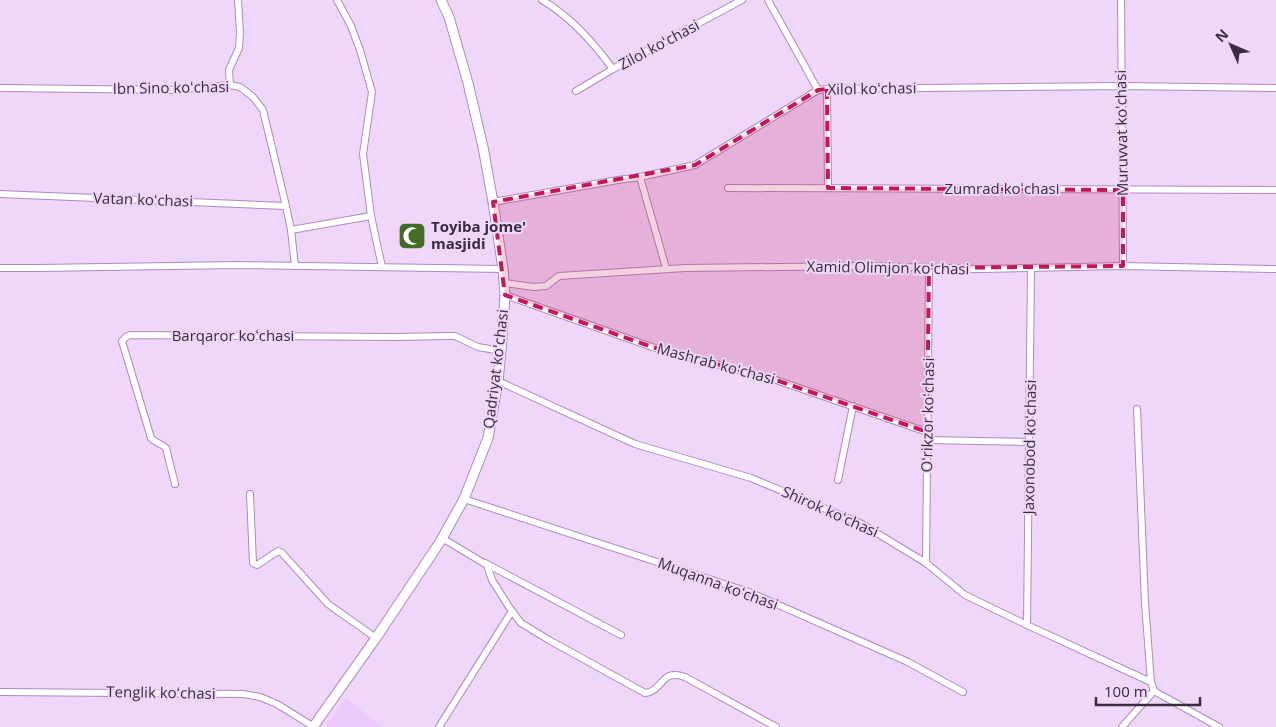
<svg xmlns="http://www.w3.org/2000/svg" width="1276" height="727" font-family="'Open Sans',sans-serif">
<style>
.built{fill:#ebc9fb}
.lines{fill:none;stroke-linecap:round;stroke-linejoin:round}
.street-casing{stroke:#ae8abf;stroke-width:8}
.secondary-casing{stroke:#ae8abf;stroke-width:11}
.street{stroke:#fff;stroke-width:6}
.secondary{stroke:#fff;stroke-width:9}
.marked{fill:#c2185b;fill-opacity:0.2;stroke:#c2185b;stroke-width:4;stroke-dasharray:10 6;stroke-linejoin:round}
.labels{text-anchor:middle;stroke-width:4;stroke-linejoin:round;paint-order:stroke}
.street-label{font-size:15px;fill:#3a2b41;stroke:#eed7f9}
.poi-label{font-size:15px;font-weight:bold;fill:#3a2b41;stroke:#eed7f9;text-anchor:start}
</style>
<rect width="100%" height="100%" fill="#eed7f9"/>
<path class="built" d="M346,698L382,727H329L326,725Z"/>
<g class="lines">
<defs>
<g id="street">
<path d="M337,0L351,26L360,50L372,92L363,154L371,216L382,267"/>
<path d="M542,0C571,17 593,42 613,69"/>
<path d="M768,0L818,90"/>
<path d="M1121,0L1123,266"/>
<path d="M230,85L229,70L239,48L240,33L238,0"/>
<path d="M0,88L174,90L230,85L240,87L253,97L263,110L286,206L291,230L295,266"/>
<path d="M827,89L828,188"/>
<path d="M576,91L613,69L742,0"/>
<path d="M640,177L666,268"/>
<path d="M728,188L1276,190"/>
<path d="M0,194L286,206"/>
<path d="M493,202L618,180L640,177L695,165L818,90L827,89L1122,86L1276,88"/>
<path d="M291,230L371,216"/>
<path d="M0,268H38L237,265L503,269"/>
<path d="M505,283L534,287L546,286L559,276L685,268L863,266L979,269L1123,266L1276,269"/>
<path d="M505,295L652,347L773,379L927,432"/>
<path d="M498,381L635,444L751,478L862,524L926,563L965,595L1027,625L1151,682L1154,691L1219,727"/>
<path d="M1137,409L1145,603L1151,682"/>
<path d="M927,440L1030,442"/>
<path d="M838,480L853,406"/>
<path d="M175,484L166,448C161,443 155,443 151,438L122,341L126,337L130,335L396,337L448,336H455L478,347L501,351"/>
<path d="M250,494L253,563L257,565L278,551L282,553L328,604L376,638"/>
<path d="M464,499L749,592L908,662L963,692"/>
<path d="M442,538L487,565L492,580L509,607L521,623L549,640L645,693C664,691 660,668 685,677L776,727"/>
<path d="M485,563L621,635"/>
<path d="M926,563L929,268"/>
<path d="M1027,625L1031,268"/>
<path d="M0,692L243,694L260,697L277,704L314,727"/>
<path d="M439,727L512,611"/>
<path d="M1122,727L1154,691"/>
</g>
<path id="secondary" d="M313,727L376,638L440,542L464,499L488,438L498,381L501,351L505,295L503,269L493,202L483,147L468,83L449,17L441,0"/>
</defs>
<use href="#street" class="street-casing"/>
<use href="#secondary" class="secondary-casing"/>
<use href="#street" class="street"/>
<use href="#secondary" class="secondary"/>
</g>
<path class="marked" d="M827,89L828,188L1123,190V266L929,268L927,432L773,379L652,347L505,295L493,202L695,165L818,90Z"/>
<defs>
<symbol id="mosque-square" viewBox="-11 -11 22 22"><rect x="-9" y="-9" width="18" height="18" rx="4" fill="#426c28" stroke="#eed7f9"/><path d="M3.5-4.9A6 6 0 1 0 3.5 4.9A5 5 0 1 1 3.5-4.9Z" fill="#fff"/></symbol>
</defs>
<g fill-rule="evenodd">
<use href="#mosque-square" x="396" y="220" width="32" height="32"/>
</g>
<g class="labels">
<g class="street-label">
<text transform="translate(659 45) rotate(-28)" y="5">Zilol koʻchasi</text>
<text transform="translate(171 88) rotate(-1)" y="5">Ibn Sino koʻchasi</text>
<text transform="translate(872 89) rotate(-1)" y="5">Xilol koʻchasi</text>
<text transform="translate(1122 133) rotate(-91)" y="5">Muruvvat ko'chasi</text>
<text x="1002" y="194">Zumrad koʻchasi</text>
<text transform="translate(143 200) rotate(2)" y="5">Vatan koʻchasi</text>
<text transform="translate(888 268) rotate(1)" y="5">Xamid Olimjon koʻchasi</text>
<text x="233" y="341">Barqaror koʻchasi</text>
<text transform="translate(716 364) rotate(15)" y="5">Mashrab koʻchasi</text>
<text transform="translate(496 369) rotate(-83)" y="5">Qadriyat ko'chasi</text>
<text transform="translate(928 415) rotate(-89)" y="5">Oʻrikzor koʻchasi</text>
<text transform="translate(1030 447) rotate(-89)" y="5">Jaxonobod koʻchasi</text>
<text transform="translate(830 512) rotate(24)" y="5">Shirok koʻchasi</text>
<text transform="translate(718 584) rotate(20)" y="5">Muqanna koʻchasi</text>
<text transform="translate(161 693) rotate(1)" y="5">Tenglik koʻchasi</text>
</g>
<g class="poi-label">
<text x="431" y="232">Toyiba jome'<tspan x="431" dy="17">masjidi</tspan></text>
</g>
</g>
<g transform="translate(1231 45) rotate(315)" stroke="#eed7f9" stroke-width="4" paint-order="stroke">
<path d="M0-4L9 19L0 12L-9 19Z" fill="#3a2b41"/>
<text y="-8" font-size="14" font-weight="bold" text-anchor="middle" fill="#3a2b41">N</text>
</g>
<path d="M1096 697v8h104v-8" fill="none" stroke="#3a2b41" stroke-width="2.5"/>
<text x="1104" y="697" font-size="15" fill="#3a2b41" stroke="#eed7f9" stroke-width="4" paint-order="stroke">100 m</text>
</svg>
